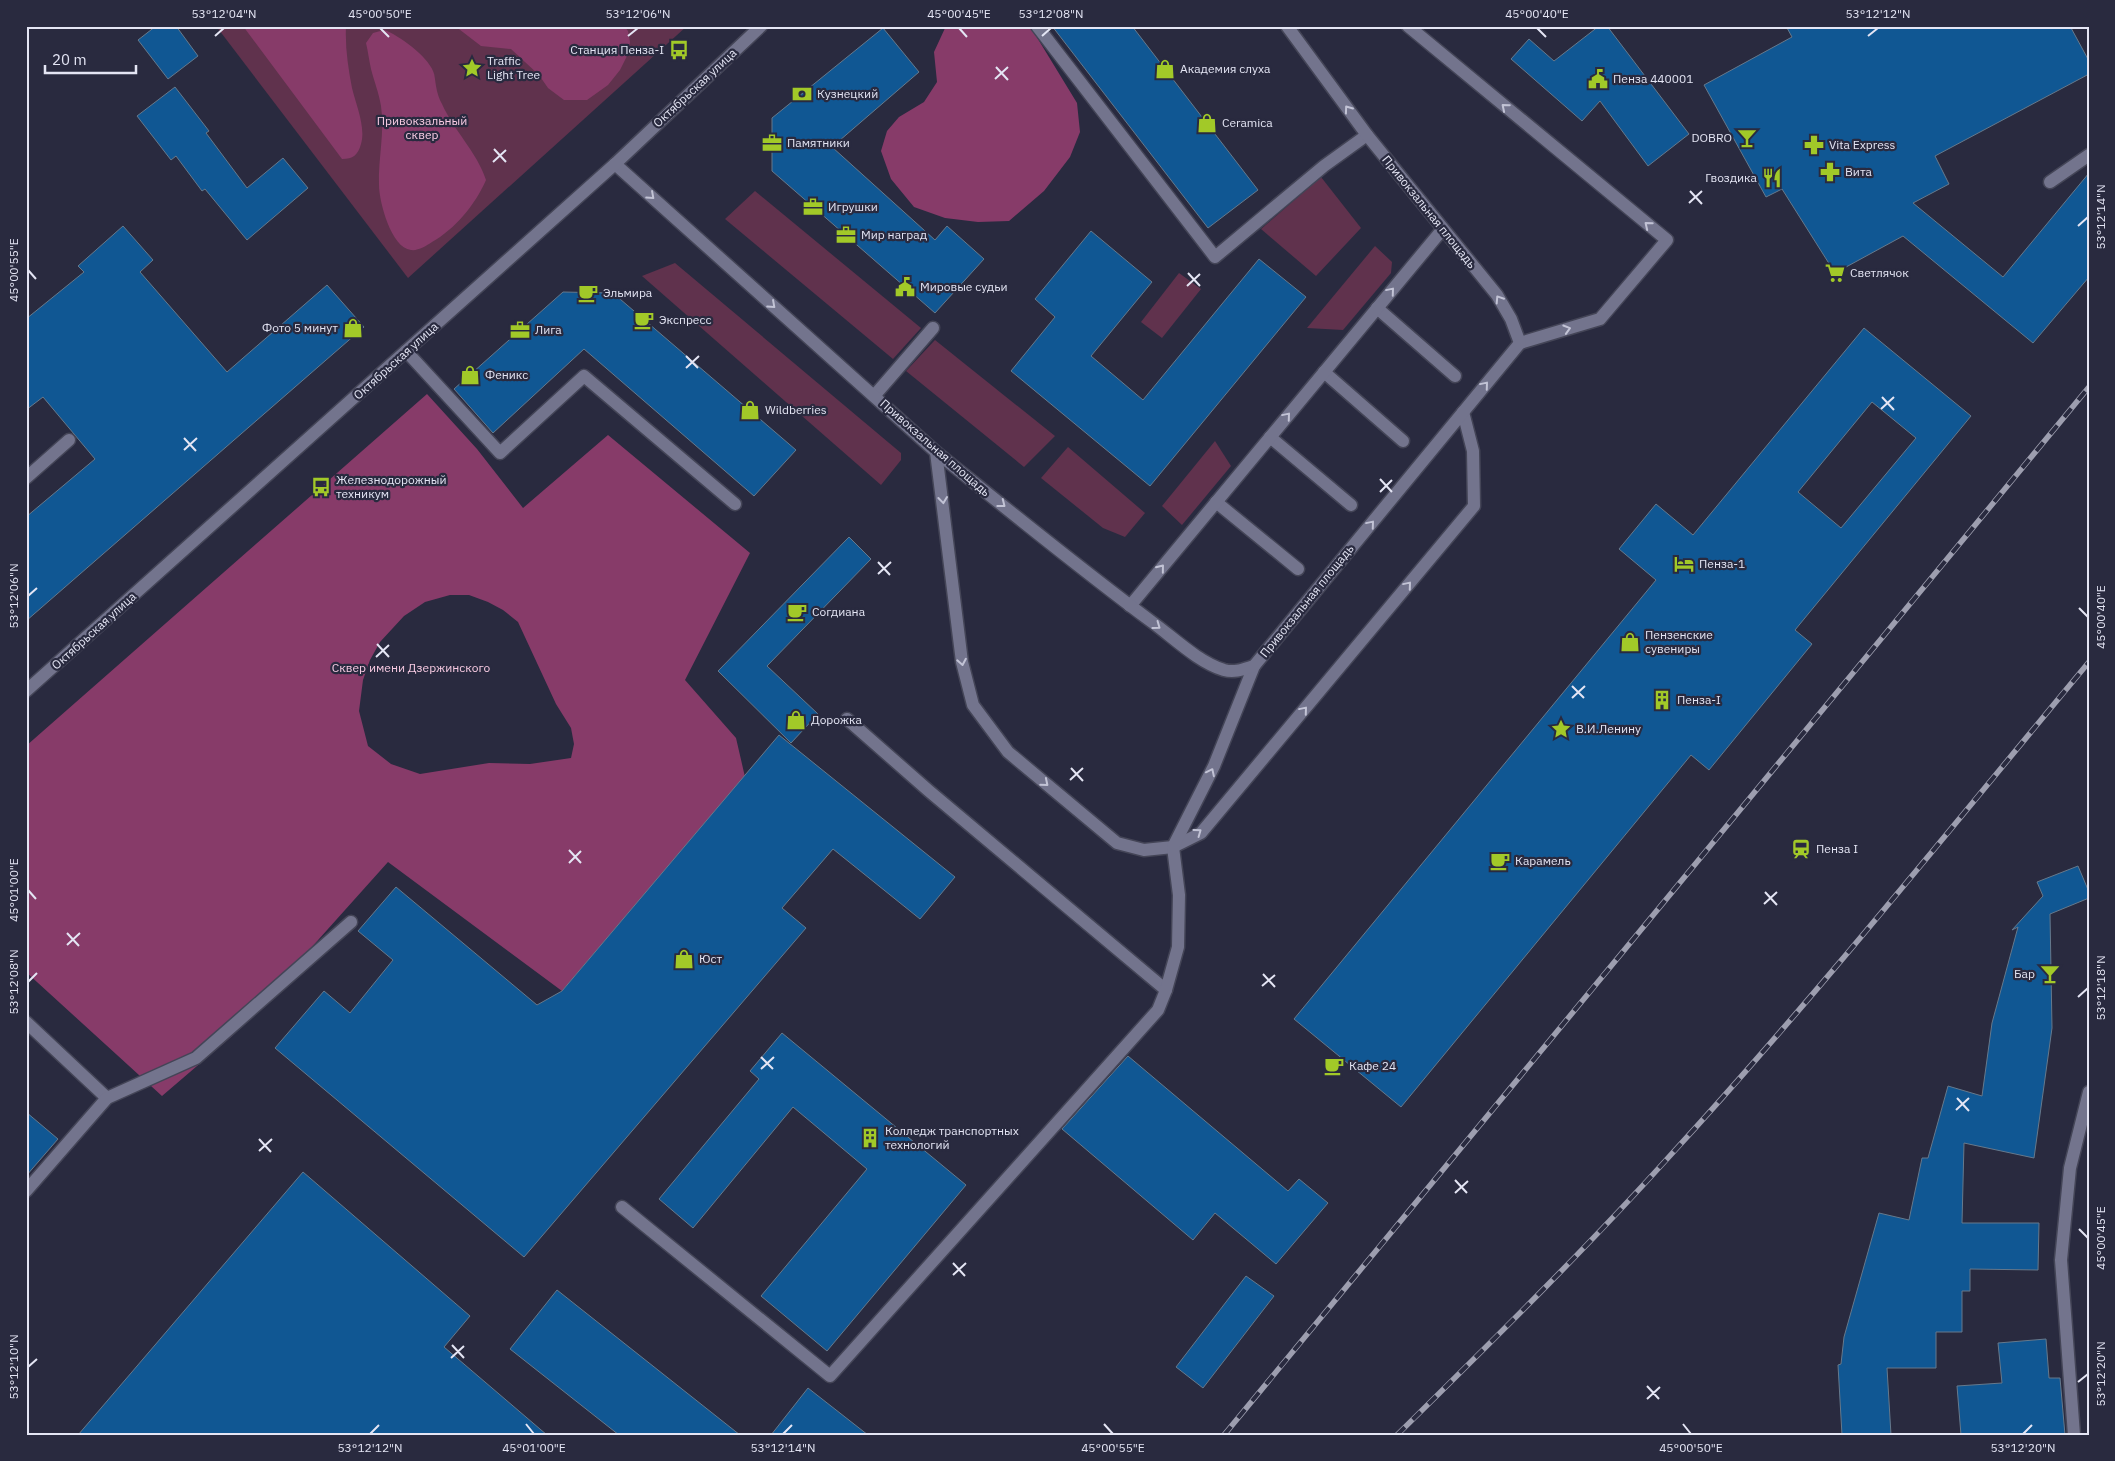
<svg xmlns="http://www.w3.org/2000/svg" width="2115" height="1461" font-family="'IBM Plex Sans',sans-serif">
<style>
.green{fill:#60324d}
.forest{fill:#873b69;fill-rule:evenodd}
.building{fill:#105793;stroke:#66798c;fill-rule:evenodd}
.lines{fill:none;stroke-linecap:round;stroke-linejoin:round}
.service-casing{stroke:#444557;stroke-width:15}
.minor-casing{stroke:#444557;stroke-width:15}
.service{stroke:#73748d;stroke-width:12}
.minor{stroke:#73748d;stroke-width:12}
.rail-casing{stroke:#9d9eaf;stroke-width:5.5}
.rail{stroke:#292a3f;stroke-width:4;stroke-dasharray:11;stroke-linecap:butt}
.oneway{stroke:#c2c3d5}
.ticks{fill:none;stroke:#e4e5f4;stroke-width:2}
.labels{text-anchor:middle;stroke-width:4.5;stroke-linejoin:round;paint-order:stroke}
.poi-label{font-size:12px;fill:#e4e5f4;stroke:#292a3f;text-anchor:start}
.street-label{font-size:12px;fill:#e4e5f4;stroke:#292a3f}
.park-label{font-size:12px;fill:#f8cbe3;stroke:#292a3f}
.neatline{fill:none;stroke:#e4e5f4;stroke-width:2}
.ticks-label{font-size:12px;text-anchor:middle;fill:#e4e5f4}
</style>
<rect width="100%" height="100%" fill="#292a3f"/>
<g class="green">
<path d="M216,26H687L408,278Z"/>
<path d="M1321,177L1361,228L1316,276L1261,229Z"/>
<path d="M755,191L921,328L893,359L725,219Z"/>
<path d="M1375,246L1392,262L1391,273L1343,330L1307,328Z"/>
<path d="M675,263L901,453V460L881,485L642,276Z"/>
<path d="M1179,273L1201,289L1162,338L1141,322Z"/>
<path d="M935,340L1055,436L1024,467L906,371Z"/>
<path d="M1215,441L1231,466L1182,525L1162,506Z"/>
<path d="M1068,447L1145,513L1125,537L1103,528L1041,478Z"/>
</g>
<g class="forest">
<path d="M243,26H346C345,47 348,67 352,88C356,105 366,127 361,144C358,155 353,159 342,159Z"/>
<path d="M455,26H624L628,31L630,42L628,54L620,70L608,85L587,100H564L548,88L539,75L511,49L481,46Z"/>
<path d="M946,26H1030L1077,103L1080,132L1070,157L1044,191L1009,221L978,222L945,218L914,207L891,179L881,151L887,131L899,117L924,102L937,82L934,52Z"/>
<path d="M384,30C399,35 427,56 433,71C435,75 435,81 436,86C437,92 439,99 442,104C454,131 477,152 486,180C475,205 455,229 432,242C426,246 418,251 411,250C391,248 379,201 379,185C378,159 385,132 381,106C379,93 374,81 371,69C369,60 368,51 366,43L373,33Z"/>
<path d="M427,394L477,449L523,508L608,435L750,553L685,680L736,738L745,777L562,991L388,862L232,1036L162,1096L26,972V746ZM450,595H469L488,602L503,610L518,622L556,704L571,728L574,744L571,758L530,764L489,763L420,774L391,764L368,746L359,711L363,680L370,660L380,642L404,616L425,602Z"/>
</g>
<g class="building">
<path d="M156,26H176L198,56L168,79L138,40Z"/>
<path d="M1052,26H1132L1258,190L1208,228Z"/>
<path d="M1599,26H1607L1689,134L1648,166L1600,101L1582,121L1511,59L1529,39L1554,61Z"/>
<path d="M1786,26H2070L2089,61V74L1935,156L1949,184L1913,203L2003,277L2089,173V277L2033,343L1903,236L1835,273L1782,189L1766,197L1704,85L1792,37Z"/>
<path d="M883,28L919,72L832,147L935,240L947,226L984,259L935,313L772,171V118Z"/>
<path d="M175,87L209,131L206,133L247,188L283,158L308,188L247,240L205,189L202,191L176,156L171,160L137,116Z"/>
<path d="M123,226L153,260L140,272L227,372L327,285L364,327L26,621V517L95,459L43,397L26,410V319L84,272L78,266Z"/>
<path d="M1091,231L1152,282L1091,356L1143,400L1259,259L1306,297L1150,486L1011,371L1055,317L1035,299Z"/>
<path d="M563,292L613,293L796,450L754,496L584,349L493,433L454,389Z"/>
<path d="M1864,328L1971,416L1795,630L1812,644L1709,770L1691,755L1401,1107L1294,1019L1656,580L1619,549L1656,504L1693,535ZM1872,402L1916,438L1841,528L1798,492Z"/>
<path d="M849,537L871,559L767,666L818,714L791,743L718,671Z"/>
<path d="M779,735L955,877L920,919L833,849L782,908L806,928L524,1257L275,1048L324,991L350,1013L393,960L358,931L396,887L537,1005L562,991Z"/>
<path d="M2078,866L2089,892V898L2050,914L2052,1028L2034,1158L1964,1143L1962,1223H2039L2038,1270L1970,1269V1291H1962V1332H1936V1368H1887L1891,1435H1842L1838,1365L1841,1364L1844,1337L1879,1213L1909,1220L1922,1158H1928L1948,1086L1982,1096L1992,1023L2018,927L2012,930L2043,896L2037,882Z"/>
<path d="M782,1033L966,1185L827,1351L761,1296L867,1169L793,1107L693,1228L659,1199L759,1079L750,1071Z"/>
<path d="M1128,1056L1288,1191L1299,1179L1328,1203L1276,1264L1215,1213L1193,1240L1062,1129Z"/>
<path d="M26,1112L58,1139L26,1176Z"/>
<path d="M303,1172L470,1316L444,1347L547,1435H78Z"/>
<path d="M1246,1276L1274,1296L1203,1388L1176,1367Z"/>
<path d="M557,1290L740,1435H619L510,1349Z"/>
<path d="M2046,1339L2049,1378H2060L2065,1435H1961L1957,1386L2002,1383L1998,1343Z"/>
<path d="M808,1388L868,1435H771Z"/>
</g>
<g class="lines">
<defs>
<g id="service">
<path d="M1037,26L1215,257L1324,166L1367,135"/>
<path d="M1408,26L1667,240L1600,319L1520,343"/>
<path d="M2050,182L2089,155"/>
<path d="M1377,308L1455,376"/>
<path d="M406,351L500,453L584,376L735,504"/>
<path d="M1324,372L1403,441"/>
<path d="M874,396L933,328"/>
<path d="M1270,437L1351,505"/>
<path d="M936,452L962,662L973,705L1008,752L1117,843L1144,850L1173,847L1201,833L1474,506L1473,451L1463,412"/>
<path d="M26,478L69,440"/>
<path d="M1216,502L1298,569"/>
<path d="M1130,606L1442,230"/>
<path d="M847,719L929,791L1166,990"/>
<path d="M26,1022L107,1098"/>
<path d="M26,1191L107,1098L196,1058L351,922"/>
<path d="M622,1207L830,1376L1158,1010L1166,990L1178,947L1179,895L1173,847L1214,766L1254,666"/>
<path d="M2074,1435L2061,1260L2070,1168L2089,1092"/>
</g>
<g id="minor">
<path d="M615,164L936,452C1007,509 1078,567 1152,622C1174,638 1198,662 1224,670C1235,673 1244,669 1254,666L1520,343L1511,319L1497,295L1367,135L1287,26"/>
<path d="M26,691L615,164L761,26"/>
</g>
</defs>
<use href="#service" class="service-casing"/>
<use href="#minor" class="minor-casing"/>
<use href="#service" class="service"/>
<use href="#minor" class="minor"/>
<defs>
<g id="rail">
<path d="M1224,1435L2089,387"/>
<path d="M1397,1435C1489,1344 1581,1254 1667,1159C1814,999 1950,829 2089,662"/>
</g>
</defs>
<use href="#rail" class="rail-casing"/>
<use href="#rail" class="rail"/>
</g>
<defs><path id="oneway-chevron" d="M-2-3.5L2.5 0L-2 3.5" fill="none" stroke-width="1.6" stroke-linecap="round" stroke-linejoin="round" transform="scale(1.25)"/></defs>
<g class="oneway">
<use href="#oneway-chevron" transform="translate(1505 107) rotate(-140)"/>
<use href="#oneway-chevron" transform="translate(1348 109) rotate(-126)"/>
<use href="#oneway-chevron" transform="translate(651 196) rotate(42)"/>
<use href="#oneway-chevron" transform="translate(1648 225) rotate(-141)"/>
<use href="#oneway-chevron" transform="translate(1391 291) rotate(-50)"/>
<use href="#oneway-chevron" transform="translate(1499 299) rotate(-123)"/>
<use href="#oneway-chevron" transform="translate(772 305) rotate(42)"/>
<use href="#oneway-chevron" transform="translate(1567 329) rotate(-17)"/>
<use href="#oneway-chevron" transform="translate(1485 385) rotate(-50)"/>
<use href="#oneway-chevron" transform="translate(1287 416) rotate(-50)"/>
<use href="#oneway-chevron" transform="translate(943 500) rotate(83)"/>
<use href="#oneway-chevron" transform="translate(1002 504) rotate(38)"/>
<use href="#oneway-chevron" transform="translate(1371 524) rotate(-50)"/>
<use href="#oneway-chevron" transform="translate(1161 568) rotate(-51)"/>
<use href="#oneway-chevron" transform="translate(1408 585) rotate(-50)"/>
<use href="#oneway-chevron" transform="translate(1157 626) rotate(36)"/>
<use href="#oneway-chevron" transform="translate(962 662) rotate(80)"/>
<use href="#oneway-chevron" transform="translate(1304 710) rotate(-50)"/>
<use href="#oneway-chevron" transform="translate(1211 772) rotate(-64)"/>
<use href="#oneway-chevron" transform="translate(1045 783) rotate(40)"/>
<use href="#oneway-chevron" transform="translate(1198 832) rotate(-36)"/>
</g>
<path class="ticks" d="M380,28L389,37M959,28L967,37M1537,28L1546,37M215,36L224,28M628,36L638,28M1042,36L1051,28M1868,36L1878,28M996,67L1008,80M995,79L1008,67M494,149L506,162M493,162L506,150M1690,191L1702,204M1689,203L1702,191M2078,226L2088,217M28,270L36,279M1188,273L1200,286M1187,286L1200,274M686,356L698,368M686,368L699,356M1882,397L1894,410M1881,409L1894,397M184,438L196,451M184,450L197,438M1380,479L1392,492M1380,492L1392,480M878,562L890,575M878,574L891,562M28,596L37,588M2079,608L2088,617M377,644L389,657M376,657L389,645M1572,686L1584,698M1572,698L1585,686M1071,768L1083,781M1070,780L1083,768M569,850L581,863M569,863L581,851M28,890L36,899M1765,892L1777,905M1764,904L1777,892M67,933L79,946M67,945L80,933M1263,974L1275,987M28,982L37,973M1262,986L1275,975M2078,997L2088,988M761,1057L773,1069M761,1069L774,1057M1957,1098L1969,1111M1956,1110L1969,1098M259,1139L271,1152M259,1151L272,1139M1455,1180L1467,1193M1455,1193L1468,1181M2079,1229L2088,1238M953,1263L965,1276M953,1275L966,1263M452,1345L464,1358M451,1358L464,1346M28,1367L37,1359M2078,1382L2088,1374M1647,1386L1659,1399M1647,1399L1660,1387M526,1424L534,1434M1104,1424L1113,1434M1683,1424L1691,1434M370,1434L379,1425M783,1434L792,1425M2023,1434L2032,1425"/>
<defs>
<symbol id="bus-bare" viewBox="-9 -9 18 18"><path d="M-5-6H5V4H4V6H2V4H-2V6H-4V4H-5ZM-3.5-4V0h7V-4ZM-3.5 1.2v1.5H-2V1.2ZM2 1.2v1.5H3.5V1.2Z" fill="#a2c928" stroke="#292a3f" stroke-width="2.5" paint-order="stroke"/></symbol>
<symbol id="sight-bare" viewBox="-9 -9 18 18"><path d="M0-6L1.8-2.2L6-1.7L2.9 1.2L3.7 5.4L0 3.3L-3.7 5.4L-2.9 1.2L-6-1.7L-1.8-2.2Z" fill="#a2c928" stroke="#292a3f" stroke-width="2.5" paint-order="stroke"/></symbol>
<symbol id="shop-bare" viewBox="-9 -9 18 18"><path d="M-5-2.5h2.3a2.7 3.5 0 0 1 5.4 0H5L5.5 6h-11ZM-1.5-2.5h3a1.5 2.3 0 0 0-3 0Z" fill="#a2c928" stroke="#292a3f" stroke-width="2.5" paint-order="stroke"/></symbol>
<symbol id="civic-bare" viewBox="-9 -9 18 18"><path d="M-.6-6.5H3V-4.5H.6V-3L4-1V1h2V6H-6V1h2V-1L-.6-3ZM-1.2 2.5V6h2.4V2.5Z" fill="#a2c928" stroke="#292a3f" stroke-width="2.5" paint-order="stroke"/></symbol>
<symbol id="bank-bare" viewBox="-9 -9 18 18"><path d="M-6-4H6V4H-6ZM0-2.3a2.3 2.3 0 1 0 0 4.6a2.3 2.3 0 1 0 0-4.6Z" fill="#a2c928" stroke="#292a3f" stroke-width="2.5" paint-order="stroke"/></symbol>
<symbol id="bar-bare" viewBox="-9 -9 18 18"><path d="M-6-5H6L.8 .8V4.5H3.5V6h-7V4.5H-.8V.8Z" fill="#a2c928" stroke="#292a3f" stroke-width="2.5" paint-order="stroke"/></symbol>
<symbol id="office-bare" viewBox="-9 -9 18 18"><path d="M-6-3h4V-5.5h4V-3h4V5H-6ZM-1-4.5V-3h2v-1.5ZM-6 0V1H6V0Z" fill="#a2c928" stroke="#292a3f" stroke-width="2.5" paint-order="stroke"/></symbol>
<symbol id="pharmacy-bare" viewBox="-9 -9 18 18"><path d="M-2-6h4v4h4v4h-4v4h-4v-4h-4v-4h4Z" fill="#a2c928" stroke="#292a3f" stroke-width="2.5" paint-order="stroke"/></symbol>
<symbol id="restaurant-bare" viewBox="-9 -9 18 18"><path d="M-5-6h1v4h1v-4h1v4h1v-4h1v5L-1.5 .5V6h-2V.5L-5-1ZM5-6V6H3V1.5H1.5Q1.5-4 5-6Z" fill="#a2c928" stroke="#292a3f" stroke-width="2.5" paint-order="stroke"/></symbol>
<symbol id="supermarket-bare" viewBox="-9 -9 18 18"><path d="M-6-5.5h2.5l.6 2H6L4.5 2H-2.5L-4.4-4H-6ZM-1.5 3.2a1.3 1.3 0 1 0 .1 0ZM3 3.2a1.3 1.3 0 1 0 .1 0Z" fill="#a2c928" stroke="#292a3f" stroke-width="2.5" paint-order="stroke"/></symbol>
<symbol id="cafe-bare" viewBox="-9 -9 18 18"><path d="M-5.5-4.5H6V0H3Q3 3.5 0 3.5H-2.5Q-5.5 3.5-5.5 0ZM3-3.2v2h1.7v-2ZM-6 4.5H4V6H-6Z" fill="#a2c928" stroke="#292a3f" stroke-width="2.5" paint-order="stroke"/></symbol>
<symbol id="hotel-bare" viewBox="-9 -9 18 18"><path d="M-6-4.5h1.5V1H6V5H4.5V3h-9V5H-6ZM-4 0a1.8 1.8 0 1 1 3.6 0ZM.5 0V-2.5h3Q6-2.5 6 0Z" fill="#a2c928" stroke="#292a3f" stroke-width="2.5" paint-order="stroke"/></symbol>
<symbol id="building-bare" viewBox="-9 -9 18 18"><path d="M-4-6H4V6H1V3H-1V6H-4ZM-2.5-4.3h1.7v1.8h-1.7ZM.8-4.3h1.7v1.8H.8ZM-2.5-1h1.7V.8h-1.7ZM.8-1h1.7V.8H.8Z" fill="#a2c928" stroke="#292a3f" stroke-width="2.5" paint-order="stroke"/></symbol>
<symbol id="station-bare" viewBox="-9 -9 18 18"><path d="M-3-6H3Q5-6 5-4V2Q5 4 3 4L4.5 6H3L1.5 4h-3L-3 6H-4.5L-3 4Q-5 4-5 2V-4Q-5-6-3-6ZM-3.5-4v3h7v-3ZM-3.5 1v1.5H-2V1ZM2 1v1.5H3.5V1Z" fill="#a2c928" stroke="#292a3f" stroke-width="2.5" paint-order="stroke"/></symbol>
</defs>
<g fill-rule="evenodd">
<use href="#bus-bare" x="665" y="36" width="28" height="28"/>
<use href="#sight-bare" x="458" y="54" width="28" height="28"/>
<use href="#shop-bare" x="1151" y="55" width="28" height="28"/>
<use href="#civic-bare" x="1584" y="65" width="28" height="28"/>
<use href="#bank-bare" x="788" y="80" width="28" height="28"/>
<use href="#shop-bare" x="1193" y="109" width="28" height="28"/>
<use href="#bar-bare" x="1733" y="124" width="28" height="28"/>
<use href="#office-bare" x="758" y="129" width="28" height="28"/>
<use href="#pharmacy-bare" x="1800" y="131" width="28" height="28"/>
<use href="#pharmacy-bare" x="1816" y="158" width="28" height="28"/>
<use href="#restaurant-bare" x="1758" y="164" width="28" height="28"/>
<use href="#office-bare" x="799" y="193" width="28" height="28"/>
<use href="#office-bare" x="832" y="221" width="28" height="28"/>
<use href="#supermarket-bare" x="1821" y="259" width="28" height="28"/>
<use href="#civic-bare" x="891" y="273" width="28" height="28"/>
<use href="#cafe-bare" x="574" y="279" width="28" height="28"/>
<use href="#cafe-bare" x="630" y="306" width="28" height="28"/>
<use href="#shop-bare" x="339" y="314" width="28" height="28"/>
<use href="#office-bare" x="506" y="316" width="28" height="28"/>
<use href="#shop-bare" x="456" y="361" width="28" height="28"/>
<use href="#shop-bare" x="736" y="396" width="28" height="28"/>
<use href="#bus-bare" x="307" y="473" width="28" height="28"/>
<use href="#hotel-bare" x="1670" y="550" width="28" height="28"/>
<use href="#cafe-bare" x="783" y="598" width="28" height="28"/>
<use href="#shop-bare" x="1616" y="628" width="28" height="28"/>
<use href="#building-bare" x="1648" y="686" width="28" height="28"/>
<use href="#shop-bare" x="782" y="706" width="28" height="28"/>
<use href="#sight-bare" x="1547" y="715" width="28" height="28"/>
<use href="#station-bare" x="1787" y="835" width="28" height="28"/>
<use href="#cafe-bare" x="1486" y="847" width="28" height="28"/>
<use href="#shop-bare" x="670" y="945" width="28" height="28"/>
<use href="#bar-bare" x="2036" y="960" width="28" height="28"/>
<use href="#cafe-bare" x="1320" y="1052" width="28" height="28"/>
<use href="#building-bare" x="856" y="1124" width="28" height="28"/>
</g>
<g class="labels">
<g class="poi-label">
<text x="664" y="54" text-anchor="end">Станция Пенза-I</text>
<text x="487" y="65">Traffic<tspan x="487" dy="14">Light Tree</tspan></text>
<text x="1180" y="73">Академия слуха</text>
<text x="1613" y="83">Пенза 440001</text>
<text x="817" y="98">Кузнецкий</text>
<text x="1222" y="127">Ceramica</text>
<text x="1732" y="142" text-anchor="end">DOBRO</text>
<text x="787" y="147">Памятники</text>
<text x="1829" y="149">Vita Express</text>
<text x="1845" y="176">Вита</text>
<text x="1757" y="182" text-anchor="end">Гвоздика</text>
<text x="828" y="211">Игрушки</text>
<text x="861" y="239">Мир наград</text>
<text x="1850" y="277">Светлячок</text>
<text x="920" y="291">Мировые судьи</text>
<text x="603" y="297">Эльмира</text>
<text x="659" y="324">Экспресс</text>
<text x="338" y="332" text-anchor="end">Фото 5 минут</text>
<text x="535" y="334">Лига</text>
<text x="485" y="379">Феникс</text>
<text x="765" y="414">Wildberries</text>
<text x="336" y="484">Железнодорожный<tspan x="336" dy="14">техникум</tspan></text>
<text x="1699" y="568">Пенза-1</text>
<text x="812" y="616">Согдиана</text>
<text x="1645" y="639">Пензенские<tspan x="1645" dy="14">сувениры</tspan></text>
<text x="1677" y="704">Пенза-I</text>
<text x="811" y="724">Дорожка</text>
<text x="1576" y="733">В.И.Ленину</text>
<text x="1816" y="853">Пенза I</text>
<text x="1515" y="865">Карамель</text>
<text x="699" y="963">Юст</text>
<text x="2035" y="978" text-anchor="end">Бар</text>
<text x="1349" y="1070">Кафе 24</text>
<text x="885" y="1135">Колледж транспортных<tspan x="885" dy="14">технологий</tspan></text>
</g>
<g class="street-label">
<text transform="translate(695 88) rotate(-43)" y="4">Октябрьская улица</text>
<text transform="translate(1429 212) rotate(51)" y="4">Привокзальная площадь</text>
<text transform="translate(396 361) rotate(-42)" y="4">Октябрьская улица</text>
<text transform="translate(935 448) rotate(41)" y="4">Привокзальная площадь</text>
<text transform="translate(1307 601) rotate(-51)" y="4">Привокзальная площадь</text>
<text transform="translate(94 631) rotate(-42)" y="4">Октябрьская улица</text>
</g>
<g class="park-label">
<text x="422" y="125">Привокзальный<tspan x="422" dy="14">сквер</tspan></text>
<text x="411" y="672">Сквер имени Дзержинского</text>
</g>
</g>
<rect width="2115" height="1461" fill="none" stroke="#292a3f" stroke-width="55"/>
<path d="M45 65v8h91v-8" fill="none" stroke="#e4e5f4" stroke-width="2.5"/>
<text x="52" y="65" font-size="15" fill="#e4e5f4" stroke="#292a3f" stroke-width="4" paint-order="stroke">20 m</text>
<rect x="28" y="28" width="2060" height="1406" class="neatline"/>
<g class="ticks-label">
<text x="224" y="18">53°12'04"N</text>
<text x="380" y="18">45°00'50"E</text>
<text x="638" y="18">53°12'06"N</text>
<text x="959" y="18">45°00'45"E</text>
<text x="1051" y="18">53°12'08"N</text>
<text x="1537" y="18">45°00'40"E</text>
<text x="1878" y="18">53°12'12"N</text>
<text transform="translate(2101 217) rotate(-90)" y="4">53°12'14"N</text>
<text transform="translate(14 270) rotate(-90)" y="4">45°00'55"E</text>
<text transform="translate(14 596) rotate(-90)" y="4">53°12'06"N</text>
<text transform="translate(2101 617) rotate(-90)" y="4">45°00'40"E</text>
<text transform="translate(14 890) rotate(-90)" y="4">45°01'00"E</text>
<text transform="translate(14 982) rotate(-90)" y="4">53°12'08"N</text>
<text transform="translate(2101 988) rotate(-90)" y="4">53°12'18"N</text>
<text transform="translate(2101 1238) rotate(-90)" y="4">45°00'45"E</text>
<text transform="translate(14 1367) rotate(-90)" y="4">53°12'10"N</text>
<text transform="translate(2101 1374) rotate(-90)" y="4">53°12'20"N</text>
<text x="370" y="1452">53°12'12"N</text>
<text x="534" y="1452">45°01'00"E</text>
<text x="783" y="1452">53°12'14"N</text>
<text x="1113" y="1452">45°00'55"E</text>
<text x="1691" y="1452">45°00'50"E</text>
<text x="2023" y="1452">53°12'20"N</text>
</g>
</svg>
